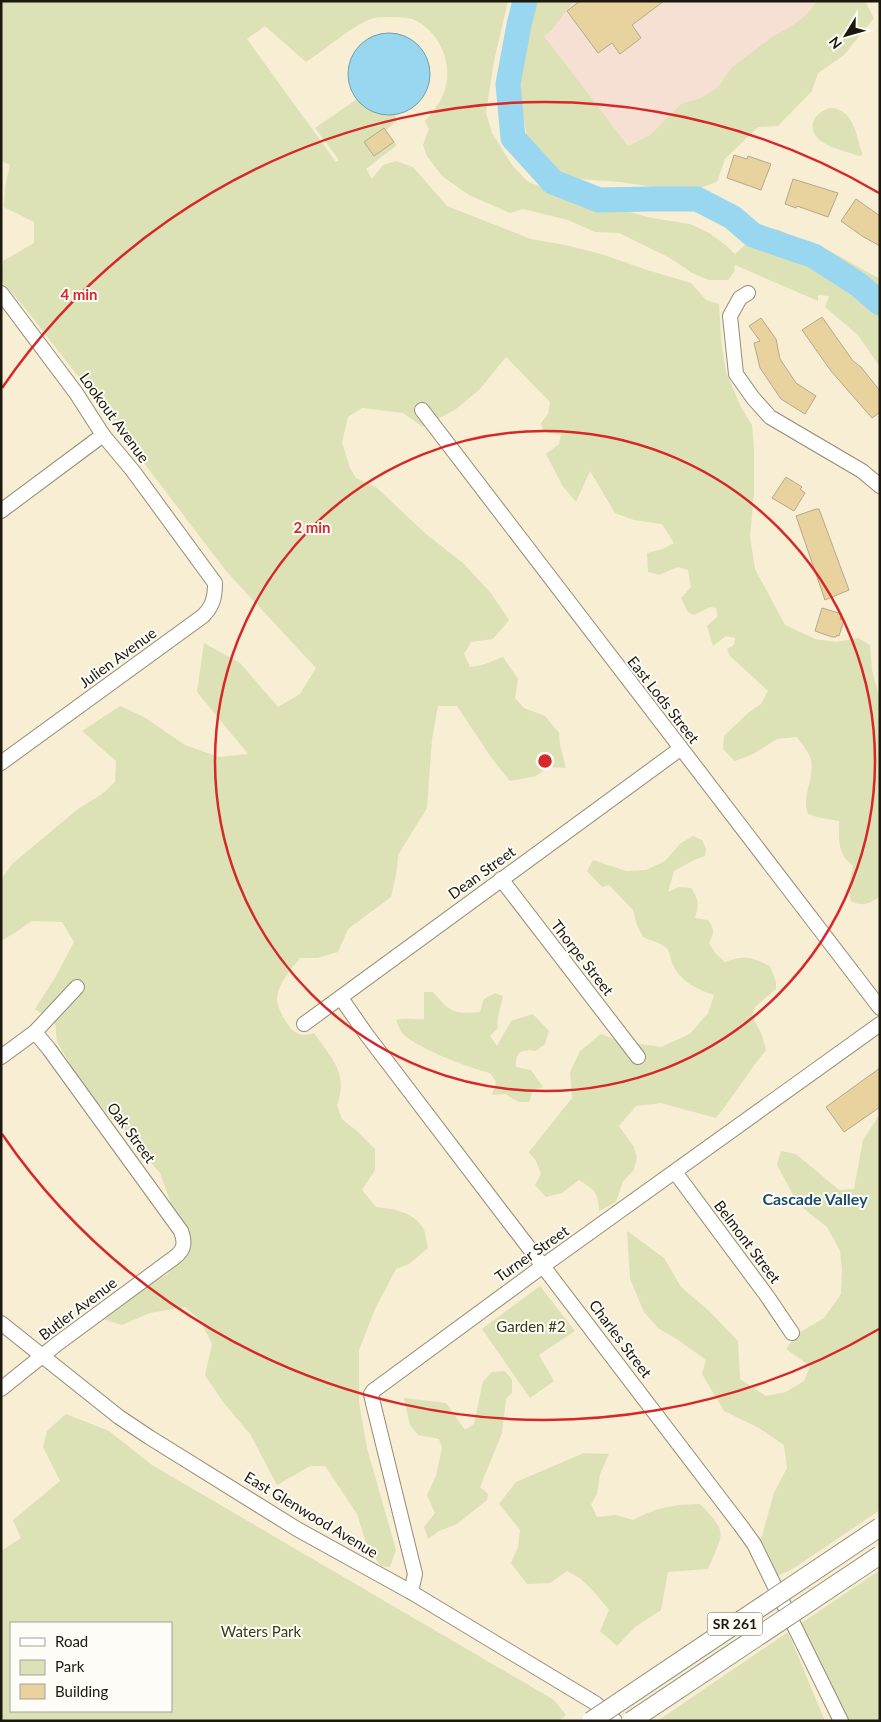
<svg xmlns="http://www.w3.org/2000/svg" width="881" height="1722" font-family="Lato,sans-serif">
<style>
.industrial{fill:#f6e0d3}
.green{fill:#dce1b6;fill-rule:evenodd}
.water{fill:#98d7ef;stroke:#739eac}
.lines{fill:none;stroke-linecap:round;stroke-linejoin:round}
.river{stroke:#98d7ef;stroke-width:25}
.building{fill:#e8d39f;stroke:#b3a991}
.minor-casing{stroke:#948b74;stroke-width:16}
.minor{stroke:#fff;stroke-width:14}
.major-bridge-casing{stroke:#948b74;stroke-width:20;stroke-linecap:butt}
.major-bridge{stroke:#fff;stroke-width:18}
.ring{fill:none;stroke:#d62828;stroke-width:2.5}
.labels{text-anchor:middle;stroke-width:4;stroke-linejoin:round;paint-order:stroke}
.shield{fill:#fefcf7;stroke:#605c55;stroke-width:1}
.shield-label{font-size:14px;font-weight:bold;fill:#1c180f}
.street-label{font-size:15px;fill:#1c180f;stroke:#fefcf7}
.park-label{font-size:15px;fill:#393d14;stroke:#fefcf7}
.neighbourhood-label{font-size:16px;font-weight:bold;fill:#194c6f;stroke:#fefcf7}
.centre{fill:#d62828;stroke:#fefcf7;stroke-width:2.5}
.ring-label{font-size:15px;text-anchor:middle;font-weight:bold;fill:#d62828;stroke:#fefcf7;stroke-width:4;stroke-linejoin:round;paint-order:stroke}
</style>
<rect width="100%" height="100%" fill="#f8eed4"/>
<path class="industrial" d="M574,1H817L806,15L796,23L772,37L732,67L718,87L701,98L681,104L650,135L628,146L543,36L551,31Z"/>
<g class="green">
<path d="M1,1H508L494,61L486,113L492,133L512,165L527,181L548,190L576,198L595,206L615,208L652,218L690,224L709,233L727,246L735,254L765,227L780,230L801,243L828,250L880,279V367L858,335L825,307L829,296L818,295V301L735,265L734,272L728,280H709L692,273L670,258L619,233L595,232L568,220L523,209L510,213L469,195L442,176L427,156L423,145L429,129L425,121C433,111 444,99 446,85C452,59 437,29 412,19C404,17 397,17 389,17C384,17 378,17 374,18C355,23 325,50 306,62L265,26L247,39L336,162L339,160L315,128L357,99L359,102L382,115H395L397,121L386,130L384,128L364,142L374,156L394,142L397,145L366,169L372,179L383,165L396,161L413,167L447,206L531,239L565,245L601,254L647,270L691,283L706,300L719,304L721,340L726,372L741,407L752,425L754,449V494L750,536L755,569L785,625L815,639L836,642L858,638L870,645L872,670L880,700V896C870,904 862,907 851,901L848,888L853,866C837,853 839,840 839,821L817,817L808,814C801,795 815,779 811,760C809,752 801,743 797,737L777,739L753,754L735,761L723,749L724,736L748,713L761,704L768,691L730,656L727,649L734,645L735,638L726,636L713,646L707,626L718,616L716,608L710,607L694,615L688,612L681,598L691,587L688,570L678,567L659,575L648,572L647,553L663,549L674,543L662,524L634,520L615,513L590,471L576,502L562,485L546,454L559,444L561,435L544,432L541,423L548,414L550,402L506,357L480,389L456,409L423,427L403,413L362,408L348,417L342,442L350,468L356,478L376,487L427,535L463,563L490,592L509,620L493,639L471,642L464,654L470,667L482,665L503,657L518,679L515,698L524,708L545,716L559,733L560,745L566,768L549,767L536,776L510,781L493,760L457,706H438L432,739L427,808L398,855L397,870L391,897L348,929L338,952L317,958H300C292,968 278,984 277,998C276,1006 288,1028 295,1032C301,1036 307,1035 314,1033C331,1058 349,1073 337,1105L342,1119L358,1132L375,1149V1170L362,1190L376,1207C394,1209 412,1211 423,1228C426,1233 426,1242 428,1248L409,1264L396,1269L375,1309L359,1350V1402L362,1420L367,1448L396,1550L390,1567L381,1566L368,1549L357,1514L325,1466H310L277,1485L250,1434L223,1402L205,1375L212,1344L200,1320L185,1307L150,1313L122,1325L99,1318L144,1285L167,1275L182,1252L181,1231L160,1173L83,1086L57,1042L55,1022L35,1009L55,978L74,942L62,922L32,921L16,932L1,941V880L12,864L78,809L101,795L115,782L116,761L82,731L120,706L144,717L185,745L219,757L248,754L197,692L204,643L240,663L278,707L300,694L316,668L226,571L77,375L21,303L1,281L3,261L34,243V222L4,207L5,187L10,165L1,161Z"/>
<path d="M537,1H574L551,31L544,36L628,146L650,135L681,104L701,98L718,87L732,67L772,37L796,23L806,15L817,1H865L874,18L844,55L818,73L812,91L778,126L758,127L725,159L717,182L689,192L620,182L578,179L550,168L529,148L517,81L519,60L527,20Z"/>
<path d="M830,108C854,109 856,135 862,153V155L859,156C844,150 809,145 813,123C815,115 823,110 830,108Z"/>
<path d="M693,836L702,840L706,849L705,856L694,860L674,871L668,892L679,887L691,888C699,899 699,905 695,918L708,920C715,929 714,933 709,943L716,954L725,962C745,955 751,957 770,966L776,982V989L755,1007L752,1016L762,1035L766,1050C748,1072 734,1096 716,1118L661,1103L636,1106L619,1126L634,1147L637,1158L634,1170L623,1181L616,1202L599,1211C598,1192 595,1190 579,1180L562,1193L546,1197L535,1185L541,1174L536,1161L529,1152L572,1098L570,1072L580,1051L601,1034L619,1041L661,1047L690,1034L708,1013L714,995C697,989 681,982 673,965C670,959 671,951 665,947C659,942 649,940 643,937L637,925L633,910L609,885L602,887L587,871L593,860L626,871L646,870L665,861L681,843Z"/>
<path d="M424,992H433C451,1013 453,1014 480,1012L484,999L495,993L503,996C501,1008 496,1017 498,1028L490,1036L497,1046L511,1021L533,1014L549,1031L545,1044L536,1051C522,1049 515,1051 516,1067L531,1070L543,1087L533,1090L529,1102H519L505,1094L492,1095L496,1082L490,1073C471,1069 415,1047 403,1034C400,1031 398,1024 396,1020C406,1017 414,1020 424,1019Z"/>
<path d="M880,1114V1510L791,1570L770,1579L759,1556L761,1539L774,1493L787,1468L784,1445L759,1428L724,1411L702,1374L706,1360L678,1340L658,1328L644,1312L630,1279L627,1231L664,1258L681,1287L709,1311L738,1341L740,1379L766,1396L786,1392L804,1381L810,1366L786,1349L797,1334L824,1318L841,1294L842,1269L840,1251L827,1227L798,1204L777,1165L781,1151L796,1154L839,1190L854,1189L863,1140Z"/>
<path d="M540,1286L575,1331L539,1355L554,1381L530,1398L482,1329Z"/>
<path d="M505,1371L512,1380V1393L506,1399L502,1433L480,1487L488,1494L487,1500L457,1524L439,1531L428,1539L424,1527L435,1513L427,1495L436,1476L442,1448L439,1439L418,1435L410,1425L404,1398L446,1403L465,1430L474,1424L483,1381L492,1372Z"/>
<path d="M66,1414L109,1431L152,1465L554,1700L566,1715L558,1721H1V1551L21,1538L13,1520L60,1481L43,1447L47,1431ZM171,1623V1711H11V1623Z"/>
<path d="M584,1453L609,1454L600,1474L597,1494L591,1504L597,1517L616,1515L633,1520C658,1507 671,1505 700,1504C729,1534 723,1532 708,1569L668,1572L661,1610L635,1627L617,1646L600,1631L609,1610C597,1595 585,1579 567,1571L550,1583L527,1584L511,1563L518,1547L520,1530L499,1504L516,1482Z"/>
<path d="M880,1570V1721H848L800,1624Z"/>
<path d="M788,1632L825,1721H657L669,1713Z"/>
</g>
<circle class="water" cx="389" cy="74" r="41"/>
<g class="lines">
<path class="river" d="M525,1L519,25L508,84L513,138L553,182L599,200L649,199H697L732,217L753,235L814,256L859,285L880,303"/>
</g>
<g class="building">
<path d="M580,1H664L632,25L641,38L620,54L612,43L598,53L567,11Z"/>
<path d="M384,128L394,142L374,156L364,142Z"/>
<path d="M734,155L747,159L748,156L771,164L761,190L727,178Z"/>
<path d="M793,179L838,193L828,217L797,206L796,208L785,204Z"/>
<path d="M856,199L880,216V246L862,236L841,221Z"/>
<path d="M822,317L853,361L861,367L880,391V412L872,418L831,371L802,330Z"/>
<path d="M761,318L776,339L780,359L796,383L816,396L805,414L781,399L760,368L754,343L760,341L749,326Z"/>
<path d="M786,477L802,487L800,489L805,493L794,511L772,498Z"/>
<path d="M816,509H819L849,590L825,600L796,516Z"/>
<path d="M822,608L842,614L840,619L844,620L839,636L837,635L836,637H832L815,631Z"/>
<path d="M880,1068V1107L844,1132L826,1107Z"/>
</g>
<g class="lines">
<defs>
<g id="minor">
<path d="M1,293L76,393L103,435L133,471L215,583C215,597 213,606 203,616L1,763"/>
<path d="M748,293L740,298L730,316L736,374L753,398L770,417L862,471L880,486"/>
<path d="M422,410L880,1008"/>
<path d="M1,511L103,435"/>
<path d="M501,879L638,1057"/>
<path d="M341,998L366,1034L741,1526L754,1544L841,1721"/>
<path d="M304,1024L680,749"/>
<path d="M1,1057L35,1032L77,987"/>
<path d="M675,1172L767,1296L792,1333"/>
<path d="M1,1323L119,1417L149,1437L297,1529L411,1592L595,1703L615,1721"/>
<path d="M1,1389L57,1344L175,1257C185,1249 185,1242 181,1231L49,1049L35,1032"/>
<path d="M411,1592L415,1574L373,1403L371,1394L373,1391L543,1266L880,1024"/>
</g>
</defs>
<use href="#minor" class="minor-casing"/>
<use href="#minor" class="minor"/>
<defs>
<g id="major-bridge">
<path d="M591,1721L880,1527"/>
<path d="M631,1721L880,1555"/>
</g>
</defs>
<use href="#major-bridge" class="major-bridge-casing"/>
<use href="#major-bridge" class="major-bridge"/>
</g>
<g class="ring">
<circle cx="545" cy="761" r="330"/>
<path d="M879 1329A659 659 0 0 1 2 1134M2 388A659 659 0 0 1 879 193"/>
</g>
<g class="labels">
<rect class="shield" x="707.5" y="1612.5" width="55" height="23" rx="4"/>
<g class="shield-label">
<text x="735" y="1629">SR 261</text>
</g>
<g class="street-label">
<text transform="translate(114 418) rotate(54)" y="5">Lookout Avenue</text>
<text transform="translate(118 658) rotate(-36)" y="5">Julien Avenue</text>
<text transform="translate(663 700) rotate(52)" y="5">East Lods Street</text>
<text transform="translate(482 873) rotate(-36)" y="5">Dean Street</text>
<text transform="translate(582 958) rotate(52)" y="5">Thorpe Street</text>
<text transform="translate(131 1133) rotate(54)" y="5">Oak Street</text>
<text transform="translate(747 1242) rotate(53)" y="5">Belmont Street</text>
<text transform="translate(532 1254) rotate(-35)" y="5">Turner Street</text>
<text transform="translate(78 1309) rotate(-37)" y="5">Butler Avenue</text>
<text transform="translate(620 1339) rotate(53)" y="5">Charles Street</text>
<text transform="translate(311 1515) rotate(31)" y="5">East Glenwood Avenue</text>
</g>
<g class="park-label">
<text x="531" y="1332">Garden #2</text>
<text x="261" y="1637">Waters Park</text>
</g>
<g class="neighbourhood-label">
<text x="815" y="1205">Cascade Valley</text>
</g>
</g>
<circle cx="545" cy="761" r="8" class="centre"/>
<g class="ring-label">
<text x="79" y="300">4 min</text>
<text x="312" y="533">2 min</text>
</g>
<rect width="881" height="1722" fill="none" stroke="#1c180f" stroke-width="5"/>
<rect x="10" y="1622" width="162" height="90" fill="#fefcf7" stroke="#a4a19a"/>
<rect x="20" y="1638" width="25" height="8" fill="#ffffff" stroke="#a4a19a"/>
<text x="55" y="1647" font-size="15" fill="#1c180f">Road</text>
<rect x="20" y="1660" width="25" height="15" fill="#dce1b6" stroke="#a4a19a"/>
<text x="55" y="1672" font-size="15" fill="#1c180f">Park</text>
<rect x="20" y="1684" width="25" height="15" fill="#e8d39f" stroke="#a4a19a"/>
<text x="55" y="1697" font-size="15" fill="#1c180f">Building</text>
<g transform="translate(846 35) rotate(233)" stroke="#fefcf7" stroke-width="4" paint-order="stroke">
<path d="M0-4L9 19L0 12L-9 19Z" fill="#1c180f"/>
<text y="-8" font-size="14" font-weight="bold" text-anchor="middle" fill="#1c180f">N</text>
</g>
</svg>
